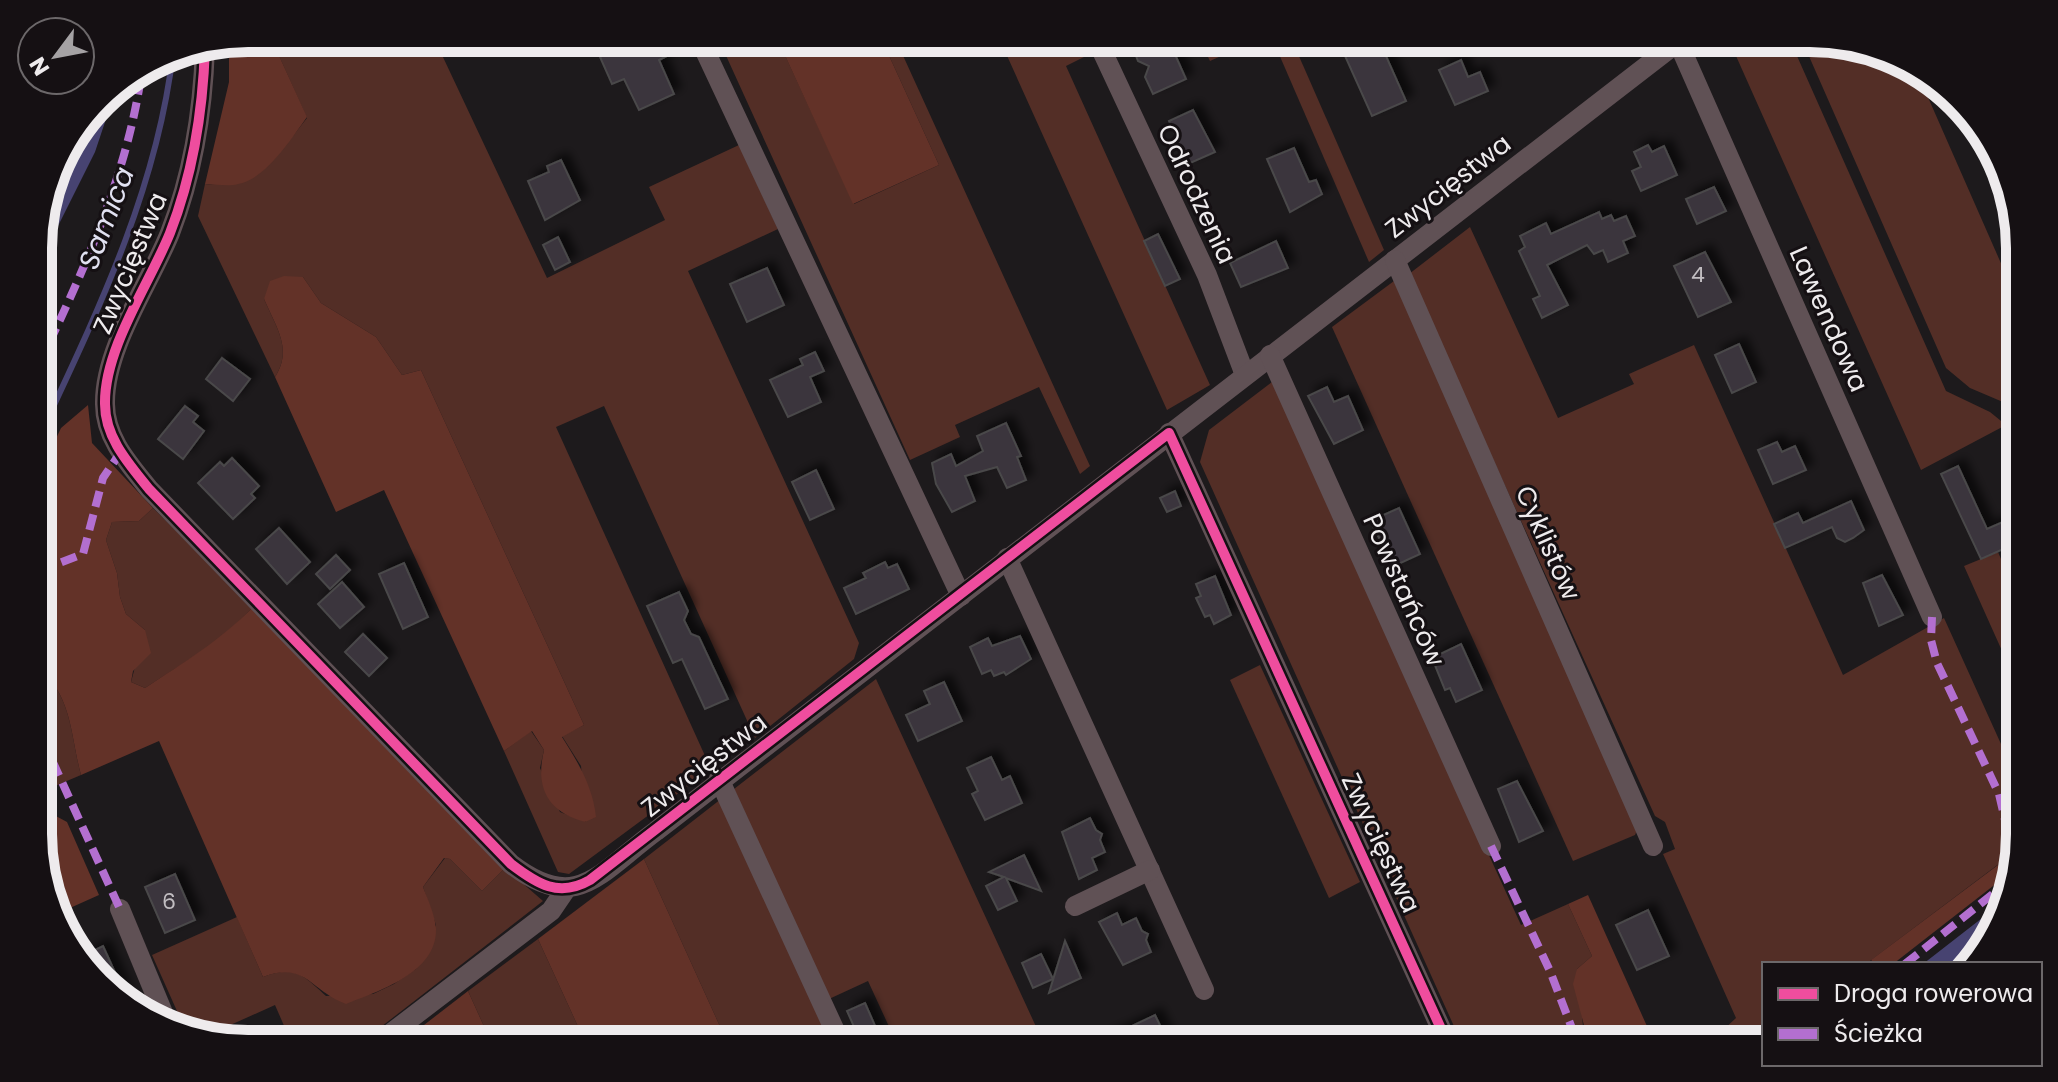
<svg xmlns="http://www.w3.org/2000/svg" width="2058" height="1082" font-family="Poppins,sans-serif">
<style>
.green{fill:#532e26}
.forest{fill:#633228}
.water{fill:#474371}
.lines{fill:none;stroke-linecap:round;stroke-linejoin:round}
.stream{stroke:#474371;stroke-width:6}
.building{fill:#3b343d;stroke:#4a484a;stroke-width:2;filter:url(#shadow)}
.minor{stroke:#605155;stroke-width:20}
.quiet{stroke:#b36fd0;stroke-width:8;stroke-dasharray:16 8;stroke-linecap:butt}
.cycleway-casing{stroke:#151013;stroke-width:15}
.cycleway{stroke:#ef4d9e;stroke-width:10}
.labels{text-anchor:middle;stroke-width:6;stroke-linejoin:round;paint-order:stroke}
.number-label{font-size:22px;fill:#c1bdc1}
.street-label{font-size:26px;fill:#eeebed;stroke:#151013}
.water-label{font-size:28px;font-style:italic;fill:#e1e1f1;stroke:#151013}
.rim{fill:none;stroke:#eeebed;stroke-width:10}
</style>
<defs>
<filter id="shadow"><feDropShadow dx="7" dy="-7" stdDeviation="4" flood-color="#0009"/></filter>
</defs>
<rect width="100%" height="100%" fill="#1d1a1c"/>
<g class="green">
<path d="M271,38H434L547,278L665,220L649,187L739,145L778,229L688,271L859,643L854,659L755,738L604,406L556,427L711,769L569,874L558,872L504,751L531,731L544,750L540,768L560,812L586,822L581,766L562,736L584,725L421,370L402,375L376,337L321,303L303,277L264,299C276,327 293,349 275,377L198,216L205,184C255,187 279,154 307,118Z"/>
<path d="M718,38H777L854,204L939,165L881,38H895L1090,466L1080,474L1039,387L955,425L960,437L910,460Z"/>
<path d="M999,38H1085L1092,53L1066,66L1210,385L1167,410Z"/>
<path d="M1199,38H1261L1210,61Z"/>
<path d="M1272,38H1291L1384,250L1369,262Z"/>
<path d="M1728,38H1789L1946,391L1990,412L2006,425L1921,470Z"/>
<path d="M1801,38L1903,60L1916,70L2018,302L2019,413L2010,405L1970,388L1946,368Z"/>
<path d="M1470,227L1558,418L1634,384L1629,374L1694,345L1843,675L1944,618L2020,786V835L2016,851L1866,964H1764V1044H1708L1736,1018L1663,854L1675,849L1665,822L1655,816L1409,274Z"/>
<path d="M1394,281L1639,826L1635,835L1573,861L1332,327Z"/>
<path d="M1272,382L1521,925L1568,904L1592,956L1577,969L1583,1026L1589,1044H1462L1200,462L1209,430Z"/>
<path d="M153,508L253,607L224,637L145,688L131,682L145,630L126,614L120,597L117,573L106,540L112,522L139,521Z"/>
<path d="M1998,552L2007,573L2003,576L2019,610L2020,691L1964,566Z"/>
<path d="M1260,665L1360,882L1329,898L1230,680Z"/>
<path d="M39,670C72,693 71,739 81,775L55,786L40,755Z"/>
<path d="M876,679L1044,1044H897L868,981L829,999L734,789Z"/>
<path d="M721,799L834,1044H728L644,859Z"/>
<path d="M445,858L450,859L482,891L505,868L543,901L359,1044H292L275,1005L208,1035L185,1029L152,955L237,917L263,977C295,965 303,975 326,996L373,994L394,984L416,969L436,925L423,887Z"/>
<path d="M538,939L586,1044H492L468,991Z"/>
</g>
<g class="forest">
<path d="M248,38H271L307,117C291,139 266,179 238,184C228,187 216,184 205,184L229,82V42Z"/>
<path d="M777,38H881L939,165L853,204Z"/>
<path d="M284,276L303,277L321,303L376,337L402,375L421,370L584,725L562,737C578,762 593,787 596,817L585,822C547,812 535,787 544,750L532,731L504,751L384,490L336,512L275,377C293,349 276,327 264,299L270,281Z"/>
<path d="M88,405L92,443L153,508L139,521L112,522L106,540L117,573L120,597L126,614L145,630L151,653L133,671L131,682L145,688C184,662 220,641 253,607L505,868L482,891L450,859L444,858L423,887C428,900 435,915 436,929C437,973 379,991 346,1004C309,990 306,961 263,977L159,741L81,775C71,739 72,693 39,670V474L61,428Z"/>
<path d="M40,755L55,786L44,792L54,815L67,822L99,895L61,912L40,862Z"/>
<path d="M644,859L728,1044H586L538,939Z"/>
<path d="M2006,859L2011,872L1893,964H1875L1871,960Z"/>
<path d="M1588,895L1655,1044H1589L1573,984L1577,969L1592,956L1568,904Z"/>
<path d="M468,991L492,1044H432L424,1025Z"/>
</g>
<g class="water">
<path d="M117,86L95,152L55,232L44,314L39,324L38,233L59,155L109,90Z"/>
<path d="M2004,901L1998,928L1966,964H1923Z"/>
</g>
<g class="lines">
<path class="stream" d="M39,437C97,313 157,190 173,53"/>
</g>
<g class="building">
<path d="M642,38H659L667,56L659,60L674,94L639,110L624,79L612,84L600,57Z"/>
<path d="M1136,38H1201L1173,50L1186,79L1153,94L1145,77L1149,66L1138,61L1133,48Z"/>
<path d="M1337,38H1378L1406,101L1372,116Z"/>
<path d="M1461,60L1468,77L1480,72L1488,91L1455,105L1439,70Z"/>
<path d="M1193,110L1215,152L1188,164L1169,121Z"/>
<path d="M1648,145L1652,152L1664,146L1677,175L1641,191L1632,171L1641,167L1634,152Z"/>
<path d="M1294,148L1309,182L1316,180L1322,194L1290,212L1267,159Z"/>
<path d="M561,160L580,200L545,220L528,181L549,172L547,166Z"/>
<path d="M1714,187L1726,211L1697,224L1686,199Z"/>
<path d="M1599,212L1602,219L1611,215L1614,221L1626,216L1635,236L1623,241L1628,253L1608,262L1603,250L1594,254L1587,245L1547,265L1568,305L1542,318L1533,299L1540,296L1519,251L1525,247L1520,236L1546,223L1551,234Z"/>
<path d="M1158,234L1180,279L1165,286L1144,241Z"/>
<path d="M558,237L570,262L555,270L543,245Z"/>
<path d="M1276,241L1288,268L1241,287L1230,263Z"/>
<path d="M1705,252L1731,302L1698,317L1674,266Z"/>
<path d="M767,268L784,305L747,322L730,284Z"/>
<path d="M1739,344L1756,382L1732,393L1715,355Z"/>
<path d="M815,352L824,371L810,377L821,402L788,417L770,380L803,365L800,359Z"/>
<path d="M222,358L250,379L233,401L206,379Z"/>
<path d="M1327,387L1334,402L1348,396L1363,430L1334,444L1308,396Z"/>
<path d="M185,406L198,416L193,422L204,431L183,459L158,439Z"/>
<path d="M1006,423L1021,456L1017,457L1026,480L1007,488L997,467L965,476L975,501L952,512L936,484L932,463L951,454L956,466L983,451L977,436Z"/>
<path d="M1777,442L1782,452L1795,446L1806,470L1773,484L1758,450Z"/>
<path d="M232,458L259,486L251,494L255,498L233,519L198,483L220,462L224,466Z"/>
<path d="M1958,466L1987,529L2019,515V542L1981,559L1941,474Z"/>
<path d="M816,470L834,509L810,520L792,482Z"/>
<path d="M1175,491L1181,506L1167,512L1160,498Z"/>
<path d="M1851,501L1864,530L1853,538L1845,542L1837,538L1832,527L1785,548L1774,524L1798,513L1803,523Z"/>
<path d="M1399,508L1420,554L1394,566L1370,521Z"/>
<path d="M279,528L310,562L287,584L256,549Z"/>
<path d="M336,555L350,570L330,589L316,574Z"/>
<path d="M885,562L888,568L897,564L909,589L856,614L844,588L866,578L863,573Z"/>
<path d="M404,563L428,617L403,629L379,574Z"/>
<path d="M1882,575L1903,615L1879,626L1863,583Z"/>
<path d="M1215,576L1231,615L1214,624L1210,615L1205,617L1196,598L1201,596L1196,584Z"/>
<path d="M342,582L364,607L340,628L318,604Z"/>
<path d="M679,592L688,611L684,620L691,634L699,637L728,699L705,709L682,659L673,663L647,606Z"/>
<path d="M363,634L387,658L369,676L345,652Z"/>
<path d="M1020,636L1031,659L1006,675L1004,672L994,676L991,670L982,674L970,647L988,638L992,646Z"/>
<path d="M1461,644L1482,690L1456,702L1450,688L1445,690L1432,658Z"/>
<path d="M944,682L962,721L918,741L906,715L930,704L924,691Z"/>
<path d="M991,757L1002,780L1010,776L1022,803L985,820L972,794L978,791L967,768Z"/>
<path d="M1517,781L1543,831L1519,842L1498,789Z"/>
<path d="M1090,818L1096,830L1102,834L1100,840L1105,852L1092,858L1097,870L1079,879L1062,832Z"/>
<path d="M1024,855L1041,891L1006,878L1017,901L998,910L986,886L1004,877L989,872Z"/>
<path d="M175,874L195,920L165,933L145,887Z"/>
<path d="M1648,910L1669,956L1637,970L1616,925Z"/>
<path d="M1117,913L1122,925L1136,918L1142,931L1148,934L1146,940L1151,952L1123,965L1099,922Z"/>
<path d="M1065,941L1081,978L1049,993Z"/>
<path d="M103,946L127,999L82,962L88,960L85,955Z"/>
<path d="M1041,954L1053,979L1033,988L1022,963Z"/>
<path d="M865,1003L883,1044H857L852,1032L856,1031L847,1011Z"/>
<path d="M1155,1015L1169,1044H1094Z"/>
</g>
<g class="lines">
<g class="minor">
<path d="M699,38L961,596"/>
<path d="M1096,38L1207,275L1245,375"/>
<path d="M1678,42L1932,617"/>
<path d="M205,47C203,109 193,174 170,233C150,283 104,348 105,404C105,438 129,464 149,489L511,864C577,915 600,872 656,831L1683,38"/>
<path d="M1395,260L1653,846"/>
<path d="M1270,355L1491,846"/>
<path d="M1169,433L1448,1044"/>
<path d="M1007,558L1204,990"/>
<path d="M719,779L841,1044"/>
<path d="M1075,906L1150,870"/>
<path d="M120,909L168,1025"/>
<path d="M377,1044L551,911L566,889"/>
</g>
<g class="quiet">
<path d="M39,364C84,271 128,173 142,70"/>
<path d="M39,571L83,554L103,478L120,453"/>
<path d="M1932,617L1931,640L1937,663L1999,794L2014,859"/>
<path d="M40,741L46,747L120,909"/>
<path d="M1491,846L1550,971L1578,1044"/>
<path d="M1905,964L2009,881"/>
</g>
<defs>
<path id="cycleway" d="M205,47C203,109 193,174 170,233C150,283 104,348 105,404C105,438 129,464 149,489L511,864C537,884 559,898 590,880L1169,433L1448,1044"/>
</defs>
<use href="#cycleway" class="cycleway-casing"/>
<use href="#cycleway" class="cycleway"/>
</g>
<g class="labels">
<g class="number-label">
<text x="1698" y="282">4</text>
<text x="169" y="909">6</text>
</g>
<g class="street-label">
<text transform="translate(1448 186) rotate(-38)" y="9">Zwycięstwa</text>
<text transform="translate(1197 194) rotate(65)" y="9">Odrodzenia</text>
<text transform="translate(130 263) rotate(-67)" y="9">Zwycięstwa</text>
<text transform="translate(1829 319) rotate(66)" y="9">Lawendowa</text>
<text transform="translate(1548 543) rotate(66)" y="9">Cyklistów</text>
<text transform="translate(1404 590) rotate(66)" y="9">Powstańców</text>
<text transform="translate(704 765) rotate(-38)" y="9">Zwycięstwa</text>
<text transform="translate(1381 843) rotate(65)" y="9">Zwycięstwa</text>
</g>
<g class="water-label">
<text transform="translate(106 218) rotate(-69)" y="10">Samica</text>
</g>
</g>
<path d="M0 0H2058V1082H0ZM248 52H1810A196 196 0 0 1 2006 248V834A196 196 0 0 1 1810 1030H248A196 196 0 0 1 52 834V248A196 196 0 0 1 248 52Z" fill="#151013" fill-rule="evenodd"/>
<path class="rim" d="M248 52H1810A196 196 0 0 1 2006 248V834A196 196 0 0 1 1810 1030H248A196 196 0 0 1 52 834V248A196 196 0 0 1 248 52Z"/>
<rect x="1762" y="962" width="280" height="104" fill="#151013" stroke="#6c686a" stroke-width="2"/>
<rect x="1778" y="988" width="40" height="12" fill="#ef4d9e" stroke="#6c686a" stroke-width="2"/>
<text x="1834" y="1002" font-size="24" fill="#eeebed">Droga rowerowa</text>
<rect x="1778" y="1028" width="40" height="12" fill="#b36fd0" stroke="#6c686a" stroke-width="2"/>
<text x="1834" y="1042" font-size="24" fill="#eeebed">Ścieżka</text>
<g transform="translate(56 56) rotate(238)"><circle r="38" fill="#151013" stroke="#6c686a" stroke-width="2"/>
<path d="M0-6L14 30L0 20L-14 30Z" fill="#a5a2a4"/>
<text y="-12" font-size="22" font-weight="bold" text-anchor="middle" fill="#eeebed">N</text>
</g>
</svg>
